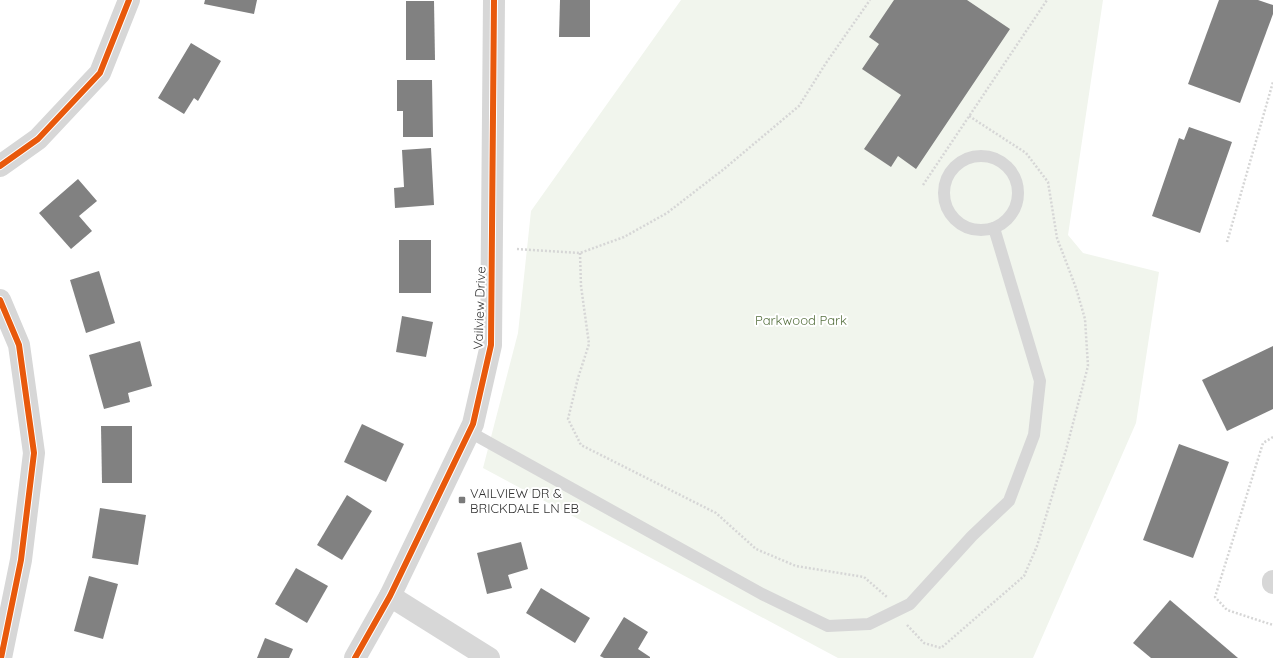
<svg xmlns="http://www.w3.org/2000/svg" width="1273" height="658" font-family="Quicksand,sans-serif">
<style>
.green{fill:#f1f5ed}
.building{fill:#818181}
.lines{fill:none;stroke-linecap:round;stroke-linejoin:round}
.path{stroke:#d6d6d6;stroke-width:2.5;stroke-dasharray:2 2;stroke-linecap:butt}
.service{stroke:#d7d7d7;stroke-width:12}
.minor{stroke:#d7d7d7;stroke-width:22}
.cycleway-casing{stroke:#fff;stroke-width:8}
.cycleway{stroke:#e8590c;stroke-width:6}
.poi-dot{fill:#7a7a7a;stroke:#fff;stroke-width:1.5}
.labels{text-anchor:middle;stroke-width:4;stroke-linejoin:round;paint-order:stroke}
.street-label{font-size:13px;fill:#333;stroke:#fff}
.park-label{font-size:13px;fill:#56703f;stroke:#fff}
.poi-label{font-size:13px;fill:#333;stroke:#fff;text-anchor:start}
</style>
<rect width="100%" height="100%" fill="#fff"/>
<path class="green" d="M681,0H1103L1068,235L1083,253L1159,272L1136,423L1033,658H838L483,468L518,333L531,211Z"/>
<g class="building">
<path d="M205,0H257L254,14L204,4Z"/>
<path d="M560,0H590V37H559Z"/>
<path d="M894,0H967L1010,29L916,169L898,156L891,167L864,149L901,95L862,69L879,44L869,37Z"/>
<path d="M1219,0H1258L1273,5V14L1240,103L1188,84Z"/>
<path d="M406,1H434L435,60H406Z"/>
<path d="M191,43L221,61L198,101L194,98L184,114L158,98Z"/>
<path d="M397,80H432L433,137H403V111H397Z"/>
<path d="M1189,127L1232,142L1200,233L1152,216L1179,138L1184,140Z"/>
<path d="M431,148L434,205L395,208L394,188L404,187L402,150Z"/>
<path d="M78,179L97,201L79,216L92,231L71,249L39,213Z"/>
<rect x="399" y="240" width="32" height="53"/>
<path d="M99,271L115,323L86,333L70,280Z"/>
<path d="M402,316L433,322L426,357L396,352Z"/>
<path d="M140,341L152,386L128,393L130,402L104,409L89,355Z"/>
<path d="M1273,346V409L1227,431L1202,380Z"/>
<path d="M362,424L404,444L386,482L344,462Z"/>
<path d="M101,426H132V483H102Z"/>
<path d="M1179,444L1229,462L1193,558L1143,540Z"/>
<path d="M347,495L372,511L342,560L317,545Z"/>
<path d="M100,508L146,515L138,565L92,558Z"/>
<path d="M521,542L528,569L508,575L512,588L487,594L477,553Z"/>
<path d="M296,568L328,586L307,623L275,604Z"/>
<path d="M89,576L118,584L103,639L74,631Z"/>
<path d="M541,588L590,618L575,643L526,613Z"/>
<path d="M1170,600L1238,658H1151L1133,643Z"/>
<path d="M624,617L648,632L638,649L650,657V658H604L600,656Z"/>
<path d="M265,638L293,649L289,658H257Z"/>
</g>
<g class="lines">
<g class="path">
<path d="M923,185L1047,0"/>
<path d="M1227,242L1273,82"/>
<path d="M517,249L580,253L624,237L667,213L724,169L799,106L826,63L870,0"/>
<path d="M580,253L581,286L589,344L578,378L568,419L581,445L716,513L756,549L796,566L864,577L887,597"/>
<path d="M1273,437L1263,443L1215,597L1227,610L1273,625"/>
<path d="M907,625L924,643L941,648L1024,576L1037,546L1066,450L1088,366L1085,319L1076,288L1057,238L1048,182L1026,153L969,116"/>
</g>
<g class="service">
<circle cx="981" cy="193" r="37"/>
<path d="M468,431L762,594L828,626L869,624L910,604L972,536L1009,501L1034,435L1040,381L994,228"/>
</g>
<g class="minor">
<path d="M0,166L38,139L100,73L129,0"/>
<path d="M0,300L19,345L34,453L21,560L1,658"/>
<path d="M1273,581V583"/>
<path d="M390,596L489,658"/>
<path d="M355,658L390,596L473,424L491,345L494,0"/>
</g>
<defs>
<g id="cycleway">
<path d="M0,166L38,139L100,73L129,0"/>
<path d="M0,300L19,345L34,453L21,560L1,658"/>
<path d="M355,658L390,596L473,424L491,345L494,0"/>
</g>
</defs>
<use href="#cycleway" class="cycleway-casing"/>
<use href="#cycleway" class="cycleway"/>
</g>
<rect class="poi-dot" x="458" y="496" width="8" height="8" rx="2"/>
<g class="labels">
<g class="street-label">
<text transform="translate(479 308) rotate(-88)" y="5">Vailview Drive</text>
</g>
<g class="park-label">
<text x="801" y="325">Parkwood Park</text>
</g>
<g class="poi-label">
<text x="470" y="498">VAILVIEW DR &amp;<tspan x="470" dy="15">BRICKDALE LN EB</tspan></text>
</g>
</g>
</svg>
